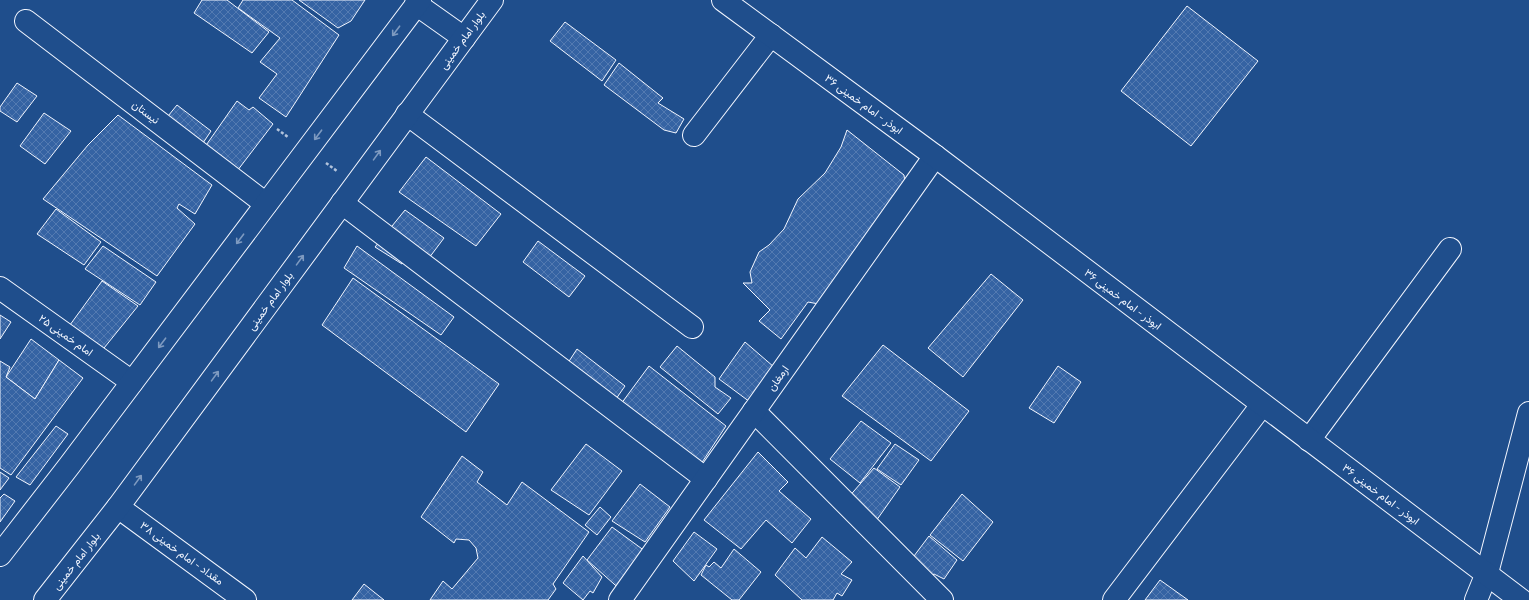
<svg xmlns="http://www.w3.org/2000/svg" width="1529" height="600" font-family="'Titillium Web',Vazirmatn,sans-serif">
<style>
.building{fill:url(#building-cross-hatch);stroke:#f2f6ff}
.lines{fill:none;stroke-linecap:round;stroke-linejoin:round}
.street-casing{stroke:#f2f6ff;stroke-width:24}
.secondary-casing{stroke:#f2f6ff;stroke-width:24}
.primary-casing{stroke:#f2f6ff;stroke-width:24}
.path{stroke:#b3c4dc;stroke-width:2.5;stroke-dasharray:3 2;stroke-linecap:butt}
.street{stroke:#1f4e8c;stroke-width:22}
.secondary{stroke:#1f4e8c;stroke-width:22}
.primary{stroke:#1f4e8c;stroke-width:22}
.oneway{stroke:#7e9ac0}
.labels{text-anchor:middle;stroke-width:3;stroke-linejoin:round;paint-order:stroke}
.street-label{font-size:11px;fill:#f2f6ff;stroke:#1f4e8c}
</style>
<defs>
<pattern id="building-cross-hatch" width="8" height="8" patternUnits="userSpaceOnUse"><rect width="8" height="8" fill="#3563a3"/><path d="M0 0l8 8M0 8l8-8" fill="none" stroke="#537ab1"/></pattern>
</defs>
<rect width="100%" height="100%" fill="#1f4e8c"/>
<g class="building">
<path d="M202,0H227L269,32L252,53L194,13Z"/>
<path d="M243,0H292L339,35L286,117L259,98L277,74L260,62L280,38L238,8Z"/>
<path d="M299,0H365L351,21L338,28Z"/>
<path d="M1187,6L1258,61L1191,146L1121,91Z"/>
<path d="M565,22L616,60L602,81L550,41Z"/>
<path d="M619,63L663,98L658,103L684,119L676,133L664,130L604,85Z"/>
<path d="M17,83L37,96L17,122L0,111V107Z"/>
<path d="M237,101L249,110L253,107L273,124L234,175L202,151Z"/>
<path d="M177,105L211,131L199,149L164,121Z"/>
<path d="M44,113L71,131L45,164L20,146Z"/>
<path d="M118,115L212,185L195,214L179,204L177,208L195,224L157,276L43,199L88,145Z"/>
<path d="M847,130L904,175L905,183L824,305L808,302L781,339L759,321L770,310L743,283H752L750,272L759,252L769,245L784,229L798,199L825,173L841,147Z"/>
<path d="M426,157L501,214L476,246L399,192Z"/>
<path d="M56,209L101,242L84,265L37,234Z"/>
<path d="M405,210L444,238L423,266L409,256L402,264L375,247Z"/>
<path d="M538,241L585,276L569,297L523,262Z"/>
<path d="M103,246L156,282L140,305L85,269Z"/>
<path d="M357,246L454,317L441,335L344,268Z"/>
<path d="M991,274L1023,300L963,377L928,348Z"/>
<path d="M353,278L499,384L466,432L322,325Z"/>
<path d="M102,281L138,306L100,353L67,329Z"/>
<path d="M0,315L11,322L0,339Z"/>
<path d="M31,339L59,360L35,399L6,377Z"/>
<path d="M745,342L774,367L750,402L719,379Z"/>
<path d="M883,345L969,411L931,461L842,396Z"/>
<path d="M677,346L715,377V387L731,398L718,414L660,367Z"/>
<path d="M577,349L625,386L609,409L562,372Z"/>
<path d="M59,360L83,378L11,475L0,468V361L10,367L6,377L35,399Z"/>
<path d="M649,366L726,426L695,473L615,412Z"/>
<path d="M1058,366L1081,382L1054,423L1029,408Z"/>
<path d="M861,421L891,443L860,483L830,459Z"/>
<path d="M56,426L68,434L30,485L16,477Z"/>
<path d="M586,444L622,471L589,515L551,490Z"/>
<path d="M895,444L919,460L901,485L877,469Z"/>
<path d="M758,452L788,482L779,491L811,519L792,543L766,520L741,549L704,520Z"/>
<path d="M462,456L483,472L477,482L507,505L522,482L589,532L553,584L556,589L548,600H430L443,581L452,589L478,558L476,548L469,540L456,539L454,543L421,517Z"/>
<path d="M874,468L900,487L876,521L847,499Z"/>
<path d="M0,472L9,478L0,490Z"/>
<path d="M640,484L670,507L645,542L612,521Z"/>
<path d="M4,494L15,501L0,522V498Z"/>
<path d="M962,494L993,522L963,561L930,535Z"/>
<path d="M600,507L611,517L597,535L585,525Z"/>
<path d="M612,527L649,554L623,592L587,560Z"/>
<path d="M694,532L717,549L694,581L673,561Z"/>
<path d="M929,536L957,560L944,579L934,574L927,580L914,556Z"/>
<path d="M822,537L852,562L841,574L852,580L842,596L837,593L833,600H802L775,575L795,548L806,558Z"/>
<path d="M734,549L761,572L739,600H732L701,575L706,565L709,567L714,562L721,568Z"/>
<path d="M583,556L602,577L593,593L590,591L583,600L563,583Z"/>
<path d="M1160,580L1188,600H1145Z"/>
<path d="M364,584L384,600H352Z"/>
</g>
<g class="lines">
<defs>
<g id="street">
<path d="M26,21L266,204"/>
<path d="M407,114L692,327"/>
<path d="M694,135L771,35"/>
<path d="M342,203L706,479"/>
<path d="M0,288L132,382"/>
<path d="M754,411L942,600"/>
<path d="M1309,440L1450,249"/>
<path d="M620,600L935,156"/>
<path d="M1114,600L1262,405"/>
<path d="M1476,600L1487,573L1529,413"/>
</g>
<g id="secondary">
<path d="M723,0L935,156L1521,600"/>
<path d="M118,507L245,600"/>
</g>
<g id="primary">
<path d="M416,4L464,38"/>
<path d="M0,555L69,466L420,0"/>
<path d="M45,600L118,507L492,0"/>
</g>
</defs>
<use href="#street" class="street-casing"/>
<use href="#secondary" class="secondary-casing"/>
<use href="#primary" class="primary-casing"/>
<g class="path">
<path d="M277,129L288,137"/>
<path d="M326,163L337,171"/>
</g>
<use href="#street" class="street"/>
<use href="#secondary" class="secondary"/>
<use href="#primary" class="primary"/>
</g>
<defs><path id="oneway-shaft" d="M-6 0H5M1.5-3L5.5 0L1.5 3" fill="none" stroke-width="1.6" stroke-linecap="round" stroke-linejoin="round"/></defs>
<g class="oneway">
<use href="#oneway-shaft" transform="translate(396 31) rotate(127)"/>
<use href="#oneway-shaft" transform="translate(318 135) rotate(127)"/>
<use href="#oneway-shaft" transform="translate(377 155) rotate(-54)"/>
<use href="#oneway-shaft" transform="translate(240 239) rotate(127)"/>
<use href="#oneway-shaft" transform="translate(300 260) rotate(-54)"/>
<use href="#oneway-shaft" transform="translate(162 343) rotate(127)"/>
<use href="#oneway-shaft" transform="translate(215 376) rotate(-54)"/>
<use href="#oneway-shaft" transform="translate(138 480) rotate(-54)"/>
</g>
<g class="labels">
<g class="street-label">
<text transform="translate(462 40) rotate(-54)" y="4">بلوار امام خمینی</text>
<text transform="translate(864 104) rotate(36)" y="4">ابوذر - امام خمینی ۳۶</text>
<text transform="translate(146 112) rotate(37)" y="4">نیستان</text>
<text transform="translate(1123 299) rotate(37)" y="4">ابوذر - امام خمینی ۳۶</text>
<text transform="translate(270 301) rotate(-54)" y="4">بلوار امام خمینی</text>
<text transform="translate(66 335) rotate(35)" y="4">امام خمینی ۲۵</text>
<text transform="translate(778 378) rotate(-55)" y="4">ارمغان</text>
<text transform="translate(1381 494) rotate(37)" y="4">ابوذر - امام خمینی ۳۶</text>
<text transform="translate(182 553) rotate(36)" y="4">مقداد - امام خمینی ۳۸</text>
<text transform="translate(76 561) rotate(-52)" y="4">بلوار امام خمینی</text>
</g>
</g>
</svg>
